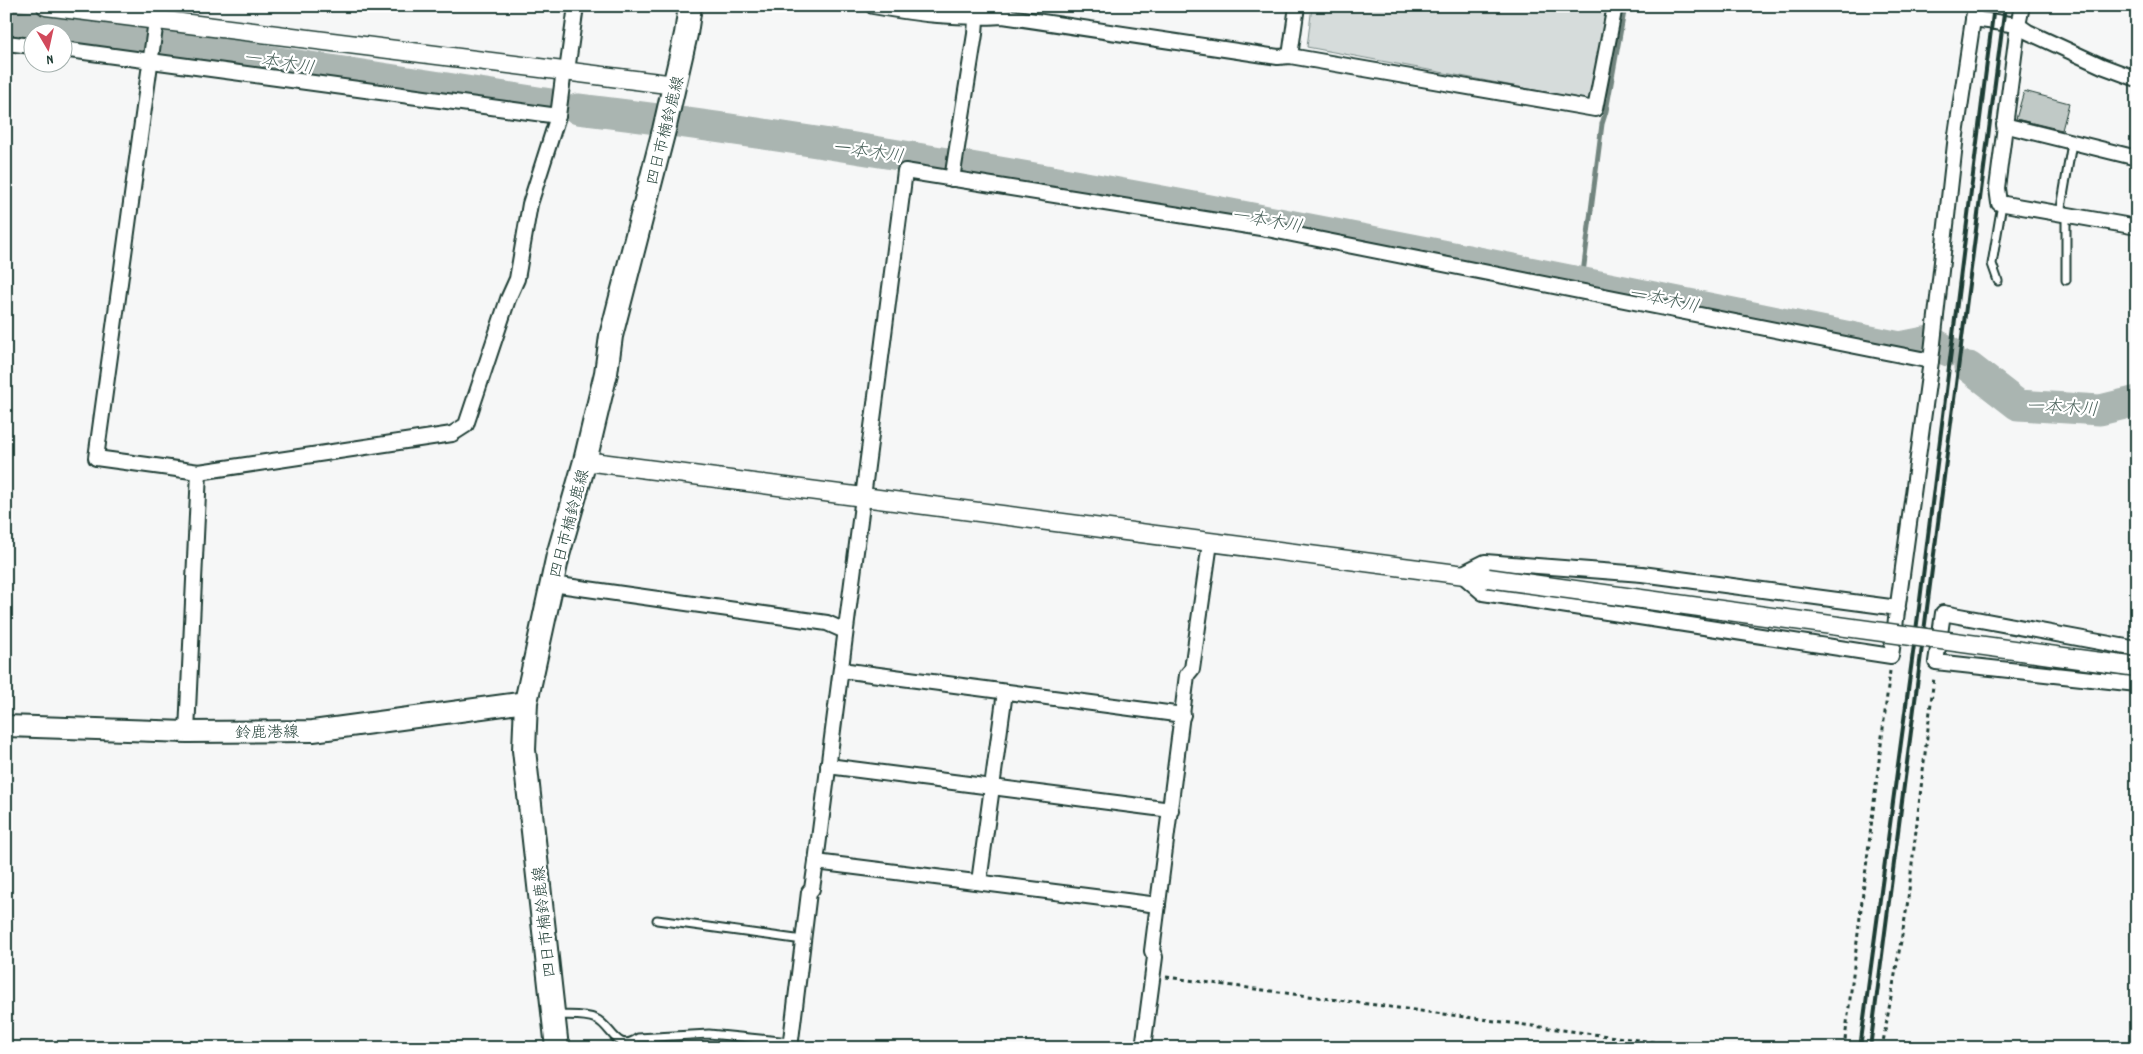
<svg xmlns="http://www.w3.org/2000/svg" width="2143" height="1054" font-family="Dekko,'Klee One',sans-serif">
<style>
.green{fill:#d6dcdb;stroke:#7a8c88}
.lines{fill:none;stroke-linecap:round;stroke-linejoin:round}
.stream{stroke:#72857f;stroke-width:5}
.river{stroke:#aab5b1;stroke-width:31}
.building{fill:#c0c9c6;stroke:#1f3d34}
.service-casing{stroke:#1f3d34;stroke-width:11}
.minor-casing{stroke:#1f3d34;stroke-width:18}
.tertiary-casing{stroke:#1f3d34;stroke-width:21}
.secondary-casing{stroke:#1f3d34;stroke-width:24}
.primary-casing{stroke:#1f3d34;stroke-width:26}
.path{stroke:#1f3d34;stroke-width:3;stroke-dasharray:4 4;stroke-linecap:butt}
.service{stroke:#fff;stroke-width:7}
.minor{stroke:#fff;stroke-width:14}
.tertiary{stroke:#fff;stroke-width:18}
.secondary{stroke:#fff;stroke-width:20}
.primary{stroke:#fff;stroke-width:22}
.rail{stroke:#1f3d34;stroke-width:4}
.tertiary-bridge-casing{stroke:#1f3d34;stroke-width:21;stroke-linecap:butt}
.tertiary-bridge{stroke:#fff;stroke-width:18}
.labels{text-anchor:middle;stroke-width:4.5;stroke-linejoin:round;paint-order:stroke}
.street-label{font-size:16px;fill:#1f3d34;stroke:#fff}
.water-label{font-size:18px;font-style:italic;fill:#49615a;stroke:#fff}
</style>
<rect width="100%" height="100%" fill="#f6f7f7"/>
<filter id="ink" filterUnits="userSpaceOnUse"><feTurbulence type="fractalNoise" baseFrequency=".02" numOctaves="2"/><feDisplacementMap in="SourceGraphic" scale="10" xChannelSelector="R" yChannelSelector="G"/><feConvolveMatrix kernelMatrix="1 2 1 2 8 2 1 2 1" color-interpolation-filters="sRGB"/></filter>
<g filter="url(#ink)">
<path class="green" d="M1312,6H1610L1593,101L1307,47Z"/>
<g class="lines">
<path class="stream" d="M1583,273L1602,124L1606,111L1625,6"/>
<g class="river">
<path d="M6,24L168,45L551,104"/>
<path d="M578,109C779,133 979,167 1178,204C1419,249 1660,298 1900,347L1930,341L1948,351"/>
<path d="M1969,367L2018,405L2100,410L2137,401"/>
</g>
</g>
<path class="building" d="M2024,91L2069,103L2062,130L2016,119Z"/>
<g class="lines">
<defs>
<g id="service">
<path d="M2060,214L2072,143"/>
<path d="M2066,280V216"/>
<path d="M1998,281L1992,264L2002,204"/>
<path d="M657,920L803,940"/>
<path d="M557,1015C570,1016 584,1014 596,1019C612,1026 616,1054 638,1038L709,1034L790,1042"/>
</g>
<g id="minor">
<path d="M158,6L96,458L199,472L452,434L466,425L508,299L517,279L530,204L558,116L564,70"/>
<path d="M873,6C918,14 957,19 1003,16L1278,57L1290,56L1595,109L1615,6"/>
<path d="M2022,6L2018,25L1997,188L1999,203L2137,227"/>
<path d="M1973,19L2018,25L2028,32L2102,66L2137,79"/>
<path d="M6,43L32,46"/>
<path d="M62,49L558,116"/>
<path d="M1290,56L1297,6"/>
<path d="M567,71L576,6"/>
<path d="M2004,125L2137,158"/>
<path d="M952,179L975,34L977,6"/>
<path d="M552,584L827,623L845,631"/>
<path d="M1898,608L1642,574L1485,562L1461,574L1483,593L1891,656L1931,361L1956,135L1975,6"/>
<path d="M2137,649L1943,613L1936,662L2137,684"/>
<path d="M841,670L1183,715"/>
<path d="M187,732L199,472"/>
<path d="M828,766L1171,810"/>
<path d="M816,862L1158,905"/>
<path d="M979,882L1005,692"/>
<path d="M790,1048L809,892L812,889L816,862L905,171L1267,229L1931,361"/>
<path d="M1143,1048L1155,957L1152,951L1187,675L1192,669L1210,543"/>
</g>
<g id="tertiary">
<path d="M46,6L675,85"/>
<path d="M585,461L1488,578"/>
</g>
<path id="secondary" d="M6,726L187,732L313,731L526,702"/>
<path id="primary" d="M557,1048L524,750L526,702L558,555L585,461L606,373L611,336L664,130L686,34L690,6"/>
</defs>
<use href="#service" class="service-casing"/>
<use href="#minor" class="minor-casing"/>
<use href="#tertiary" class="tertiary-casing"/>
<use href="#secondary" class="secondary-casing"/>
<use href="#primary" class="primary-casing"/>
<g class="path">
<path d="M1166,977L1698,1048"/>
<path d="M1844,1048L1890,671"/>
<path d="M1882,1048L1907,907L1934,677"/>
</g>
<use href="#service" class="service"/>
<use href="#minor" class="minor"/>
<use href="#tertiary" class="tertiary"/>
<use href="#secondary" class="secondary"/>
<use href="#primary" class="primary"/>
<g class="rail">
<path d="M1860,1048L1919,608L1994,6"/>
<path d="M1870,1048L2005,6"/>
</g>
<defs>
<path id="tertiary-bridge" d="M1488,578L2137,667"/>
</defs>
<use href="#tertiary-bridge" class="tertiary-bridge-casing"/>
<use href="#tertiary-bridge" class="tertiary-bridge"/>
</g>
</g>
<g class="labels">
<g class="street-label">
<text transform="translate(664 130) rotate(-76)" y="6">四日市楠鈴鹿線</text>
<text transform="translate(568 523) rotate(-75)" y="6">四日市楠鈴鹿線</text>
<text transform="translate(267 731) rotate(-1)" y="6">鈴鹿港線</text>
<text transform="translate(543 922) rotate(-96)" y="6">四日市楠鈴鹿線</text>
</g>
<g class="water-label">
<text transform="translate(279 62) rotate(9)" y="6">一本木川</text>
<text transform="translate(868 151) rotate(8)" y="6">一本木川</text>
<text transform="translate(1267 220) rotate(10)" y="6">一本木川</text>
<text transform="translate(1664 299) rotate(12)" y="6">一本木川</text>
<text transform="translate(2062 407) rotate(3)" y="6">一本木川</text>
</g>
</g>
<rect width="2143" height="1054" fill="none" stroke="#fff" stroke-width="25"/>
<rect x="12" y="12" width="2118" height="1029" fill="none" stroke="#1f3d34" stroke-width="2" filter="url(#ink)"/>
<g transform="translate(48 48) rotate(171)"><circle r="24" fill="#ffffff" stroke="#a5b1ae"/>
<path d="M0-4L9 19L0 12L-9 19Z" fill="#d1495b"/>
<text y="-8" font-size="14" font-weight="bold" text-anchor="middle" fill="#1f3d34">N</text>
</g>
</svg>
